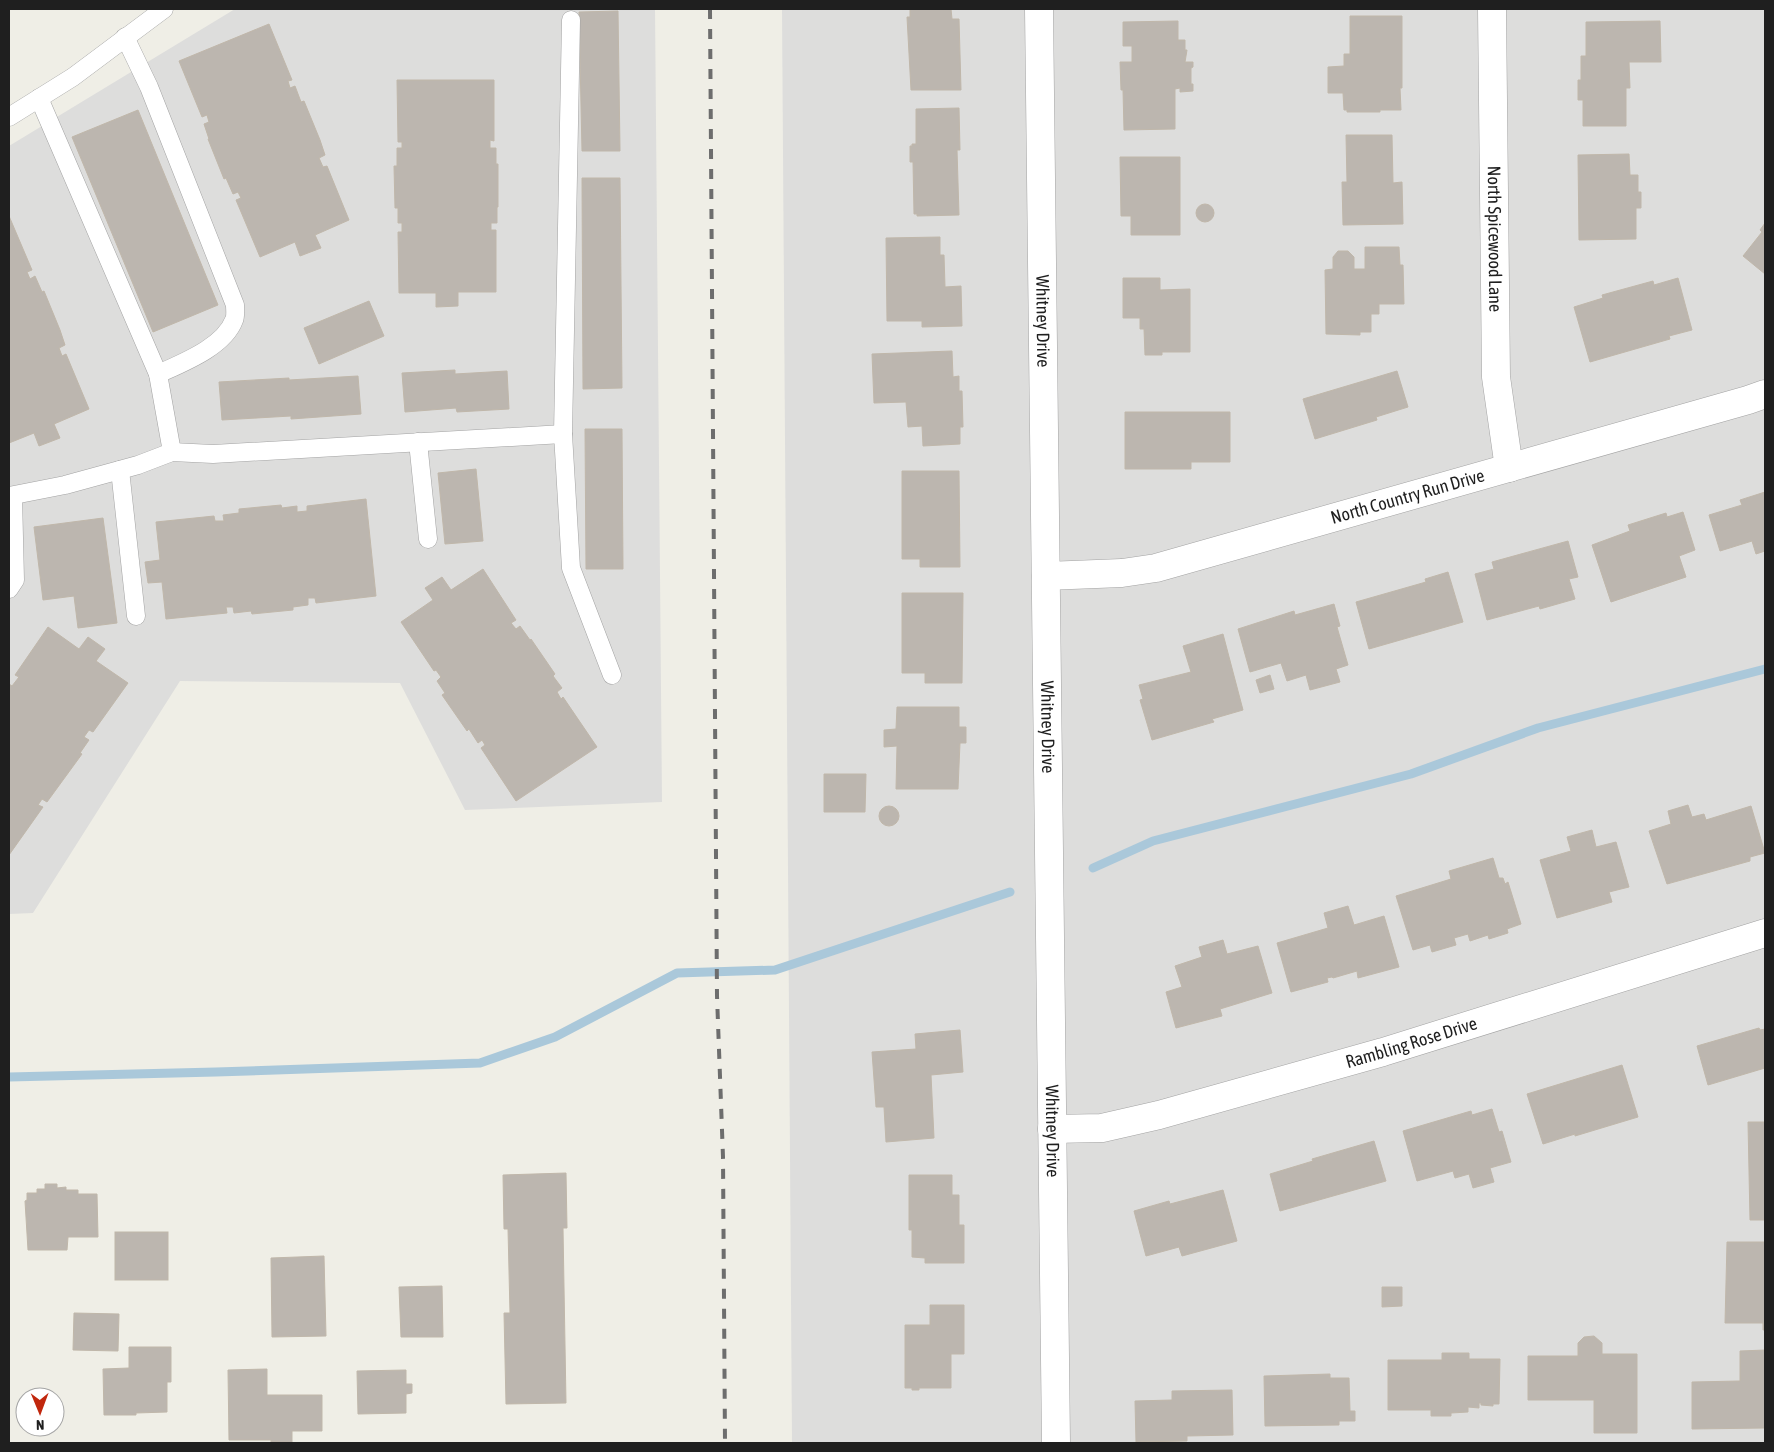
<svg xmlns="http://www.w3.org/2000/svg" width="1774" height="1452" font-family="'Asap Condensed',sans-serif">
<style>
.residential{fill:#dddddc}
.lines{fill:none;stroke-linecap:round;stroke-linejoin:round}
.stream{stroke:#aac8da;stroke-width:9}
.building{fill:#bcb6af;stroke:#c0b7aa}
.lane-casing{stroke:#a3a3a3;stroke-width:19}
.street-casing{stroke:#a3a3a3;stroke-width:29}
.lane{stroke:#fff;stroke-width:18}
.street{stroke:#fff;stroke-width:28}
.rail{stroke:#6d6d6d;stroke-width:4;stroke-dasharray:10 10;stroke-linecap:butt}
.labels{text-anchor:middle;stroke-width:5;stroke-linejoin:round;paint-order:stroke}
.street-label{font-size:18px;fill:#1f1f1f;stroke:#fff}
</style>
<rect width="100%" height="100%" fill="#efeee6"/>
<g class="residential">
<path d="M235,9H655L662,802L465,810L400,683L180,681L33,913L9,914V146Z"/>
<path d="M782,9H1765V1443H792Z"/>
</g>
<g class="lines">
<g class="stream">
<path d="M1093,868L1153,841L1411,774L1538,728L1765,669"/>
<path d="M9,1077L216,1072L480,1063L555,1037L677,973L775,970L1010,892"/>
</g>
</g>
<g class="building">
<path d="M910,9H951L952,19H959L961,90H911L907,17H910Z"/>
<path d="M618,11L620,151H582L579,12Z"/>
<path d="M1350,16H1402V88H1400L1401,110H1380V112H1347V110H1344L1343,93H1328V67L1344,66V54H1350Z"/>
<path d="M1178,21V40H1185V50H1187L1185,62H1193V67L1191,68V84H1193V91L1180,92V88L1175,89V129L1124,130L1123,90H1121L1120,62H1132V46H1123V22Z"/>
<path d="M1660,21L1661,62H1629L1630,88H1626V126H1583V100H1578V80H1581V56H1586V22Z"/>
<path d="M269,24L292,80L288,81L290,88L295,86L301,102L304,101L320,140L325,155L319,158L323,167L327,166L349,220L315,235L321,248L300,256L295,242L260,257L236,200L241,198L238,192L233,194L226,178L224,179L208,139H209L204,124L209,122L207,115L202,117L179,61Z"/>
<path d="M397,80H494V141L490,140V148H496V164H498V207H497V223H491V230H496V292H458V306L436,307V293H399L398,232H402V223H398V208H395L394,166H397V148H402V142H398Z"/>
<path d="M959,108L960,150H957L959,215L917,216V214H914L913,162H910V146H912V144H916V109Z"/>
<path d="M138,110L218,305L153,332L72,137Z"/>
<path d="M1346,135H1392L1393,183L1402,182L1403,224L1343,225L1342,182H1347Z"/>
<path d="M1629,154L1630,175H1638V192H1641V208H1636V239L1579,240L1578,155Z"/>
<path d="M1120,157H1180V235H1131V216H1121Z"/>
<path d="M582,178H620L622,388L583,389Z"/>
<circle cx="1205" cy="213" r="9"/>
<path d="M9,216L32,270L27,272L30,279L35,276L42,292L44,291L60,330L65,345L59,348L62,356L66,354L89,409L54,424L60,438L39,446L34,433L9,443Z"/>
<path d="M1765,223V274L1743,256L1762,232L1760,230Z"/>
<path d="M940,237V255H944L945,287L961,286L962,326L922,327V321H887L886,238Z"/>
<path d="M1365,247H1399L1400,265H1403L1404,304H1379V314H1371V332H1360V335L1326,334L1325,270L1333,269V257L1338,251H1348L1354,257V269H1365Z"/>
<path d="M1123,278H1160V290L1190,289V352H1162V355H1145L1144,329H1140V318H1123Z"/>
<path d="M1678,278L1692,330L1669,336L1670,339L1590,362L1574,307L1603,298L1602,295L1653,281L1654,285Z"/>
<path d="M369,301L384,336L319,364L304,328Z"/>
<path d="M952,351L953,377L959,376V391H962L963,427H960V444L923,446L922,426L908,427L906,402L874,403L872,354Z"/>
<path d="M455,370V374L507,371L509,409L457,412L456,408L405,412L402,373Z"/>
<path d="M1397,371L1408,407L1376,417L1377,420L1315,439L1303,399Z"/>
<path d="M358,376L361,414L291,419V416L222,420L219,382L289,378V380Z"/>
<path d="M1125,412H1230V462H1191V469H1125Z"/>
<path d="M585,429H622L623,569H586Z"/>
<path d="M476,469L483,541L445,544L438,473Z"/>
<path d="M902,471H959L960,567H920V559H902Z"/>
<path d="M1765,492V551L1756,554L1752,541L1720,551L1709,515L1742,505L1740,500Z"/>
<path d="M366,499L376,596L316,603L315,598H308V605L293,607V610L252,614L251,611L234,613L233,607H226L227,613L166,619L162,582L148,583L145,562L160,560L156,522L214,516L215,521H224L223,515L239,513V509L281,505L282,508L297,506V512L307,511V506Z"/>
<path d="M1683,512L1695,550L1679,556L1686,577L1611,602L1592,545L1630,531L1628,525L1666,513L1667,517Z"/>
<path d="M103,518L117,623L78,628L74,596L43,600L34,527Z"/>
<path d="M1568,541L1578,577L1569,579L1575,599L1540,609L1539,606L1487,620L1475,574L1494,569L1492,562Z"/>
<path d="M483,569L516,620L511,623L516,629L520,626L530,640L531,639L555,674L553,676L562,688L557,692L561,699L563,697L597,747L516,801L481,748L485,745L482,740L478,743L469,729L467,731L442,695L445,693L437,681L441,677L436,670L434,671L401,622L433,600L425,588L442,577L451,590Z"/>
<path d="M1448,572L1463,622L1369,649L1356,602L1426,582L1425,579Z"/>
<path d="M902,593H963L962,683H925V673H902Z"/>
<path d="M1334,604L1340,626L1337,627L1348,665L1336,669L1340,682L1310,690L1306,675L1287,681L1281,663L1250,672L1238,629L1294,611L1295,615Z"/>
<path d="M48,627L79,649L88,637L105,649L96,661L128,683L93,732L89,730L84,737L89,740L80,753L82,754L47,802L42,799L38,805L43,807L9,855V684L12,686L19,677L15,675Z"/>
<path d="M1223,634L1243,710L1212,719L1214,722L1152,740L1140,700L1143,699L1139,685L1191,672L1183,646Z"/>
<path d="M1270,675L1274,689L1260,693L1256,680Z"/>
<path d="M897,707H959V727H966V743H960L958,789H896L897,746L884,747V730L896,729Z"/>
<path d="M824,774H866L865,812H824Z"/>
<path d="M1688,805L1692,817L1704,814L1706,820L1751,806L1765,853L1750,857V861L1667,884L1649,831L1671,824L1668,811Z"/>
<circle cx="889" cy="816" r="10"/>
<path d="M1592,830L1596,847L1616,842L1629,887L1609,892L1612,902L1557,918L1540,860L1571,851L1567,837Z"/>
<path d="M1493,858L1499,878H1503L1505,884L1508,882L1521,924L1507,929L1508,933L1489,939L1488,935L1470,941L1468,934L1454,938L1456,945L1432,952L1430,945L1413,950L1396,896L1451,879L1449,871Z"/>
<path d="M1348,906L1354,925L1384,916L1399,967L1358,978L1357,971L1333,978L1332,977L1327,978L1328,982L1291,992L1277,943L1328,928L1324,913Z"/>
<path d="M1223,940L1227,954L1258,946L1272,993L1220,1009L1222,1016L1176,1028L1166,992L1182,987L1175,966L1202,957L1199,947Z"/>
<path d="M1759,1028L1760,1030L1765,1029V1068L1708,1085L1697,1046Z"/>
<path d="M960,1030L963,1072L931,1075L934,1138L886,1142L884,1107H876L872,1052L916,1049L915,1034Z"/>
<path d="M1622,1065L1638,1117L1575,1136V1134L1543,1144L1527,1094Z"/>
<path d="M1492,1109L1499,1132L1502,1131L1511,1162L1490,1168L1494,1182L1473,1188L1469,1174L1455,1178L1453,1171L1417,1181L1403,1131L1471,1111L1472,1115Z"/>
<path d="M1748,1122H1765V1220H1750Z"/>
<path d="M1374,1141L1386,1181L1280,1211L1270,1174L1313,1161L1312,1159Z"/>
<path d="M566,1173L567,1228H563L566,1403L506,1404L504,1313H510L508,1229H504L503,1175Z"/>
<path d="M909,1175H952V1195H959V1225H964V1263H925V1258L912,1257V1230H909Z"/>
<path d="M45,1184H57V1188L66,1187V1190H78V1194H97L98,1237H68L67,1250H28L25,1201L27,1200V1193H37V1189H45Z"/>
<path d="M1223,1190L1237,1241L1182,1256L1179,1247L1146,1256L1134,1211L1169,1201L1170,1204Z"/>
<rect x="115" y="1232" width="53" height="48"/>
<path d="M1727,1242H1765V1330H1763V1323H1725Z"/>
<path d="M324,1256L326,1336L272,1337L271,1258Z"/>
<path d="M442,1286L443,1337H401L399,1287Z"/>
<path d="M1382,1287H1402V1306L1382,1307Z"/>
<path d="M930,1305H964V1354H951V1388H919V1390H912V1388H905V1325H930Z"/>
<path d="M74,1313L119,1314L118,1351L73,1350Z"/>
<path d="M1594,1336L1602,1343V1354H1637V1433H1594V1400H1528V1356H1578V1343L1584,1337Z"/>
<path d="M129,1347H171V1382H167V1412L136,1413V1415H104L103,1369L129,1368Z"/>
<path d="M1765,1350V1428L1692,1429V1382L1740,1381V1351Z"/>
<path d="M1442,1353H1469V1359H1500L1499,1404H1493V1406L1481,1405V1403H1479V1408L1468,1407V1412L1451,1413V1416H1431V1410H1388V1360H1442Z"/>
<path d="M267,1369V1395H322V1431H292V1442H271V1440H229L228,1370Z"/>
<path d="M406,1370V1384H412V1393L406,1394V1413L358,1414L357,1371Z"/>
<path d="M1330,1374V1378H1349L1350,1411H1355V1421H1339V1425L1265,1426L1264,1376Z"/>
<path d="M1232,1390L1233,1435L1187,1436V1441L1136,1442L1135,1401L1172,1400V1391Z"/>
</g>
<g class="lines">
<defs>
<g id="lane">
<path d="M571,20L563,434L571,568L612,675"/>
<path d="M125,37L149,87L235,305C235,309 236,316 234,320C224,347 182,363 158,374"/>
<path d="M39,98L158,374L172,452"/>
<path d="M9,117L73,77L164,9"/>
<path d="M418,442L428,539"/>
<path d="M120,470L136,616"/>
<path d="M9,496L65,485L138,465L172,452L213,454L563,434"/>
<path d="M9,589L15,580L13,496"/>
</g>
<g id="street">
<path id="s1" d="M1039,9L1056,1443"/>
<path id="s2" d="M1492,9L1496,377L1509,468"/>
<path id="s3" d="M1046,576L1122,573L1156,568L1748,400L1765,394"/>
<path id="s4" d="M1052,1129L1102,1128L1159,1115L1383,1052L1765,933"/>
</g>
</defs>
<use href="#lane" class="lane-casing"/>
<use href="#street" class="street-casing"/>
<use href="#lane" class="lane"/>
<use href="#street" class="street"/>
<path class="rail" d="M710,9L717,996L723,1157L725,1443"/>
</g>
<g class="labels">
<g class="street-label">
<text dy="6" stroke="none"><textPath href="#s2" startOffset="230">North Spicewood Lane</textPath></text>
<text dy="6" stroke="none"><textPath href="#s1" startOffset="312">Whitney Drive</textPath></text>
<text dy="6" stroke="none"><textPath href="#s3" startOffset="372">North Country Run Drive</textPath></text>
<text dy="6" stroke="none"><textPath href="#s1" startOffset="718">Whitney Drive</textPath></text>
<text dy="6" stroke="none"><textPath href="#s4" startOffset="371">Rambling Rose Drive</textPath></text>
<text dy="6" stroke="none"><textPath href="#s1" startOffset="1122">Whitney Drive</textPath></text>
</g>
</g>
<rect width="1774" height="1452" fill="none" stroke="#1f1f1f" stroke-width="20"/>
<g transform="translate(40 1412) rotate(179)"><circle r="24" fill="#ffffff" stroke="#a5a5a5"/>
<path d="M0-4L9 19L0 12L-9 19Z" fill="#c1270d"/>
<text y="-8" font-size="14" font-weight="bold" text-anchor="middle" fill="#1f1f1f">N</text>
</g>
</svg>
